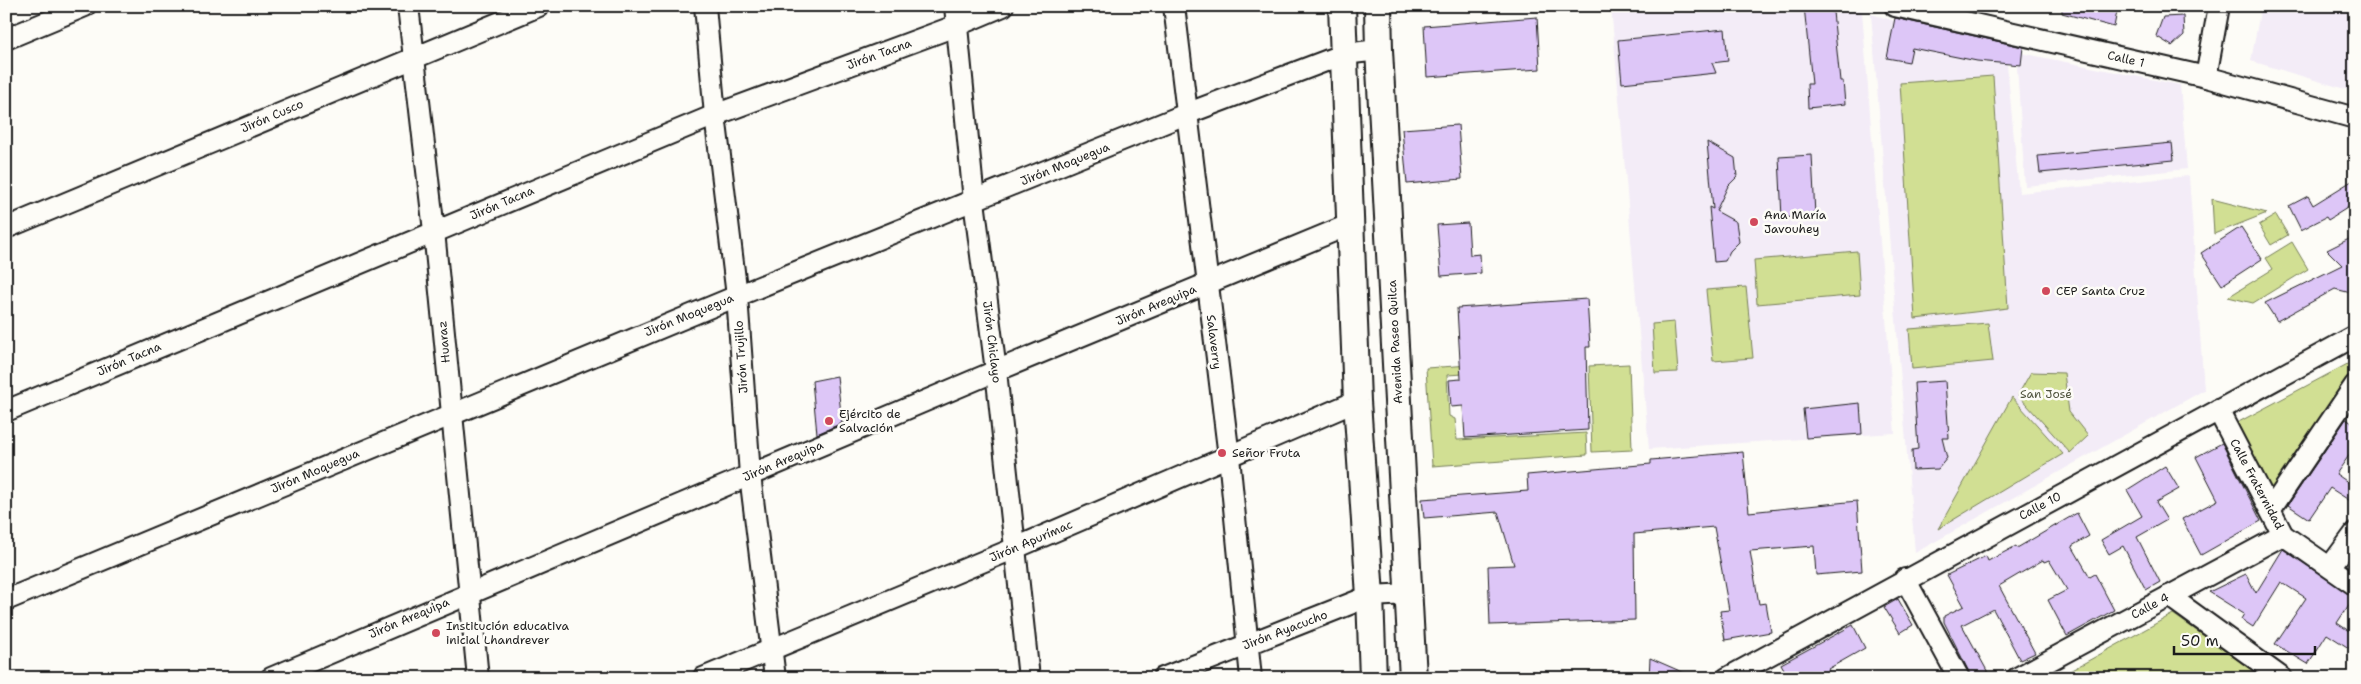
<svg xmlns="http://www.w3.org/2000/svg" width="2361" height="684" font-family="'Shantell Sans',sans-serif">
<style>
.built{fill:#f3ecf7}
.green{fill:#d1df93;stroke:#767e58}
.building{fill:#ddc6f7;stroke:#1c1c1c}
.lines{fill:none;stroke-linecap:round;stroke-linejoin:round}
.minor-casing{stroke:#1c1c1c;stroke-width:24}
.major-casing{stroke:#1c1c1c;stroke-width:30}
.minor{stroke:#fdfcf7;stroke-width:20}
.major{stroke:#fdfcf7;stroke-width:26}
.poi-dot{fill:#d1495b;stroke:#fdfcf7;stroke-width:2}
.labels{text-anchor:middle;stroke-width:5;stroke-linejoin:round;paint-order:stroke}
.street-label{font-size:12px;fill:#1c1c1c;stroke:#fdfcf7}
.poi-label{font-size:12px;fill:#1c1c1c;stroke:#fdfcf7;text-anchor:start}
.park-label{font-size:12px;fill:#525640;stroke:#fdfcf7}
</style>
<rect width="100%" height="100%" fill="#fdfcf7"/>
<filter id="ink" filterUnits="userSpaceOnUse"><feTurbulence type="fractalNoise" baseFrequency=".02" numOctaves="2"/><feDisplacementMap in="SourceGraphic" scale="10" xChannelSelector="R" yChannelSelector="G"/><feConvolveMatrix kernelMatrix="1 2 1 2 8 2 1 2 1" color-interpolation-filters="sRGB"/></filter>
<g filter="url(#ink)">
<g class="built">
<path d="M1611,6H1843L1862,11L1895,433L1649,449Z"/>
<path d="M2261,6H2355V92L2251,61Z"/>
<path d="M1871,14L2006,53L2019,193L2189,176L2204,390L1915,553Z"/>
<path d="M2016,52L2180,85L2187,169L2025,186Z"/>
</g>
<g class="green">
<path d="M1993,76L2008,308L1915,319L1900,83Z"/>
<path d="M2212,199L2267,213L2214,234Z"/>
<path d="M2276,215L2288,235L2271,245L2259,225Z"/>
<path d="M2292,242L2308,269L2253,303L2228,297L2273,269L2266,258Z"/>
<path d="M1857,251L1860,295L1757,304L1754,260Z"/>
<path d="M1746,287L1753,358L1713,361L1706,290Z"/>
<path d="M1674,322L1678,372L1655,373L1652,324Z"/>
<path d="M1988,323L1993,361L1912,369L1909,329Z"/>
<path d="M1559,359V368L1447,375L1449,416L1455,419L1457,440L1586,433L1587,455L1432,466L1426,368Z"/>
<path d="M2355,360V381L2276,500L2233,425Z"/>
<path d="M1629,364L1632,450L1592,452L1589,366Z"/>
<path d="M2031,372L2064,373L2069,412L2088,436L2070,453L2018,395Z"/>
<path d="M2012,397L2063,454L1938,529Z"/>
<path d="M2173,614L2263,678H2057Z"/>
</g>
<g class="building">
<path d="M1804,6L1833,12L1840,81H1843L1845,104L1808,108L1807,84H1812Z"/>
<path d="M2062,6H2118L2114,27L2062,13Z"/>
<path d="M2183,16L2184,35L2172,46L2156,36L2163,17Z"/>
<path d="M1537,17L1540,69L1427,77L1424,26Z"/>
<path d="M1895,18L2023,47L2021,65L1977,61L1912,48L1909,62L1887,58Z"/>
<path d="M1725,29L1728,61L1712,63L1716,73L1622,83L1618,40Z"/>
<path d="M1458,125L1462,179L1407,184L1402,129Z"/>
<path d="M1707,142L1735,158L1737,177L1728,186L1716,211L1736,222L1739,242L1730,251L1725,261L1714,262L1709,207L1713,209Z"/>
<path d="M2172,143L2174,160L2040,173L2038,156Z"/>
<path d="M1812,155L1815,215L1782,218L1779,157Z"/>
<path d="M2355,179V203L2328,220L2326,217L2301,230L2289,206L2308,196L2313,205Z"/>
<path d="M1468,223L1470,255L1480,254L1481,273L1441,276L1437,225Z"/>
<path d="M2241,227L2262,259L2222,285L2201,253Z"/>
<path d="M2355,236V294L2335,289L2277,321L2265,303L2342,265L2327,250Z"/>
<path d="M1587,299L1590,347H1586L1588,430L1465,438L1463,406L1451,407L1449,380L1461,379L1457,308Z"/>
<path d="M837,376L842,423L817,434L812,381Z"/>
<path d="M1945,381L1949,438H1942L1947,458L1938,469L1913,470L1912,450L1918,449L1914,383Z"/>
<path d="M1860,403L1862,434L1806,438L1803,409Z"/>
<path d="M2346,419L2355,425V447L2336,474L2355,487V504L2330,488L2309,519L2288,505Z"/>
<path d="M2222,443L2261,521L2201,555L2182,519L2218,500L2196,457Z"/>
<path d="M1743,452L1749,512L1857,501L1862,571L1816,575L1814,546L1750,551L1759,604L1766,603L1771,632L1725,640L1720,611L1729,610L1714,527L1634,534L1635,620L1490,625L1488,566L1514,565L1498,512L1424,518L1422,499L1528,491L1527,475L1651,464V460Z"/>
<path d="M2165,466L2179,489L2156,502L2167,520L2137,537L2160,582L2146,590L2123,546L2109,554L2101,540L2142,516L2127,490Z"/>
<path d="M2077,513L2089,536L2072,546L2090,577L2095,574L2114,610L2067,636L2048,600L2067,590L2049,560L2044,562L2043,560L1999,586L2035,653L2020,660L1993,609L1962,625L1991,678H1972L1944,622V616L1964,606L1947,575L1986,556L1988,561L2016,546L2017,548Z"/>
<path d="M2283,549L2354,597L2337,623L2355,635V652L2327,634L2308,664L2275,644L2306,598L2281,582L2253,627L2241,619L2244,614L2209,592L2246,574L2256,593Z"/>
<path d="M1898,599L1913,625L1900,633L1884,607Z"/>
<path d="M1853,625L1865,648L1828,669L1829,671L1817,678H1789L1781,664Z"/>
<path d="M1650,658L1696,678H1649Z"/>
</g>
<g class="lines">
<defs>
<g id="minor">
<path d="M408,6L434,231L478,678"/>
<path d="M705,6L715,115L737,296L750,475L775,678"/>
<path d="M955,6L974,201L996,371L1029,678"/>
<path d="M1174,6L1229,457L1251,678"/>
<path d="M1895,6L2206,77L2355,118"/>
<path d="M6,39L85,6"/>
<path d="M2206,77L2219,6"/>
<path d="M6,228L539,6"/>
<path d="M2218,410L2283,535L2355,585"/>
<path d="M6,411L715,115L958,25L1003,6"/>
<path d="M2271,509L2355,385"/>
<path d="M2330,567L2355,533"/>
<path d="M1905,579L1959,678"/>
<path d="M2169,596L2282,678"/>
<path d="M6,600L737,296L1186,114L1344,54L1379,50"/>
<path d="M271,678L996,371L1351,224"/>
<path d="M703,678L1013,549L1357,401"/>
<path d="M1163,678L1370,596L1409,594"/>
<path d="M1727,678L2355,336"/>
<path d="M2017,678L2283,535"/>
</g>
<g id="major">
<path d="M1342,6L1357,401L1370,596L1373,678"/>
<path d="M1378,6L1379,50L1413,678"/>
</g>
</defs>
<use href="#minor" class="minor-casing"/>
<use href="#major" class="major-casing"/>
<use href="#minor" class="minor"/>
<use href="#major" class="major"/>
</g>
</g>
<g class="poi-dot">
<circle cx="1754" cy="222" r="5"/>
<circle cx="2046" cy="291" r="5"/>
<circle cx="829" cy="421" r="5"/>
<circle cx="1222" cy="453" r="5"/>
<circle cx="436" cy="633" r="5"/>
</g>
<g class="labels">
<g class="street-label">
<text transform="translate(879 54) rotate(-20)" y="4">Jirón Tacna</text>
<text transform="translate(2126 59) rotate(13)" y="4">Calle 1</text>
<text transform="translate(272 116) rotate(-23)" y="4">Jirón Cusco</text>
<text transform="translate(1065 164) rotate(-22)" y="4">Jirón Moquegua</text>
<text transform="translate(502 203) rotate(-23)" y="4">Jirón Tacna</text>
<text transform="translate(1156 305) rotate(-23)" y="4">Jirón Arequipa</text>
<text transform="translate(689 315) rotate(-22)" y="4">Jirón Moquegua</text>
<text transform="translate(444 342) rotate(-95)" y="4">Huaraz</text>
<text transform="translate(992 342) rotate(83)" y="4">Jirón Chiclayo</text>
<text transform="translate(1214 342) rotate(83)" y="4">Salaverry</text>
<text transform="translate(1395 342) rotate(-93)" y="4">Avenida Paseo Quilca</text>
<text transform="translate(741 357) rotate(-94)" y="4">Jirón Trujillo</text>
<text transform="translate(129 359) rotate(-23)" y="4">Jirón Tacna</text>
<text transform="translate(783 461) rotate(-23)" y="4">Jirón Arequipa</text>
<text transform="translate(315 471) rotate(-23)" y="4">Jirón Moquegua</text>
<text transform="translate(2257 484) rotate(62)" y="4">Calle Fraternidad</text>
<text transform="translate(2040 506) rotate(-28)" y="4">Calle 10</text>
<text transform="translate(1031 541) rotate(-23)" y="4">Jirón Apurímac</text>
<text transform="translate(2150 606) rotate(-28)" y="4">Calle 4</text>
<text transform="translate(409 618) rotate(-23)" y="4">Jirón Arequipa</text>
<text transform="translate(1285 630) rotate(-21)" y="4">Jirón Ayacucho</text>
</g>
<g class="poi-label">
<text x="1764" y="219">Ana María<tspan x="1764" dy="14">Javouhey</tspan></text>
<text x="2056" y="295">CEP Santa Cruz</text>
<text x="839" y="418">Ejército de<tspan x="839" dy="14">Salvación</tspan></text>
<text x="1232" y="457">Señor Fruta</text>
<text x="446" y="630">Institución educativa<tspan x="446" dy="14">inicial Lhandrever</tspan></text>
</g>
<g class="park-label">
<text x="2046" y="398">San José</text>
</g>
</g>
<rect width="2361" height="684" fill="none" stroke="#fdfcf7" stroke-width="25"/>
<rect x="12" y="12" width="2336" height="659" fill="none" stroke="#1c1c1c" stroke-width="2" filter="url(#ink)"/>
<path d="M2174 646v8h141v-8" fill="none" stroke="#1c1c1c" stroke-width="2.5"/>
<text x="2181" y="646" font-size="15" fill="#1c1c1c" stroke="#fdfcf7" stroke-width="4" paint-order="stroke">50 m</text>
</svg>
